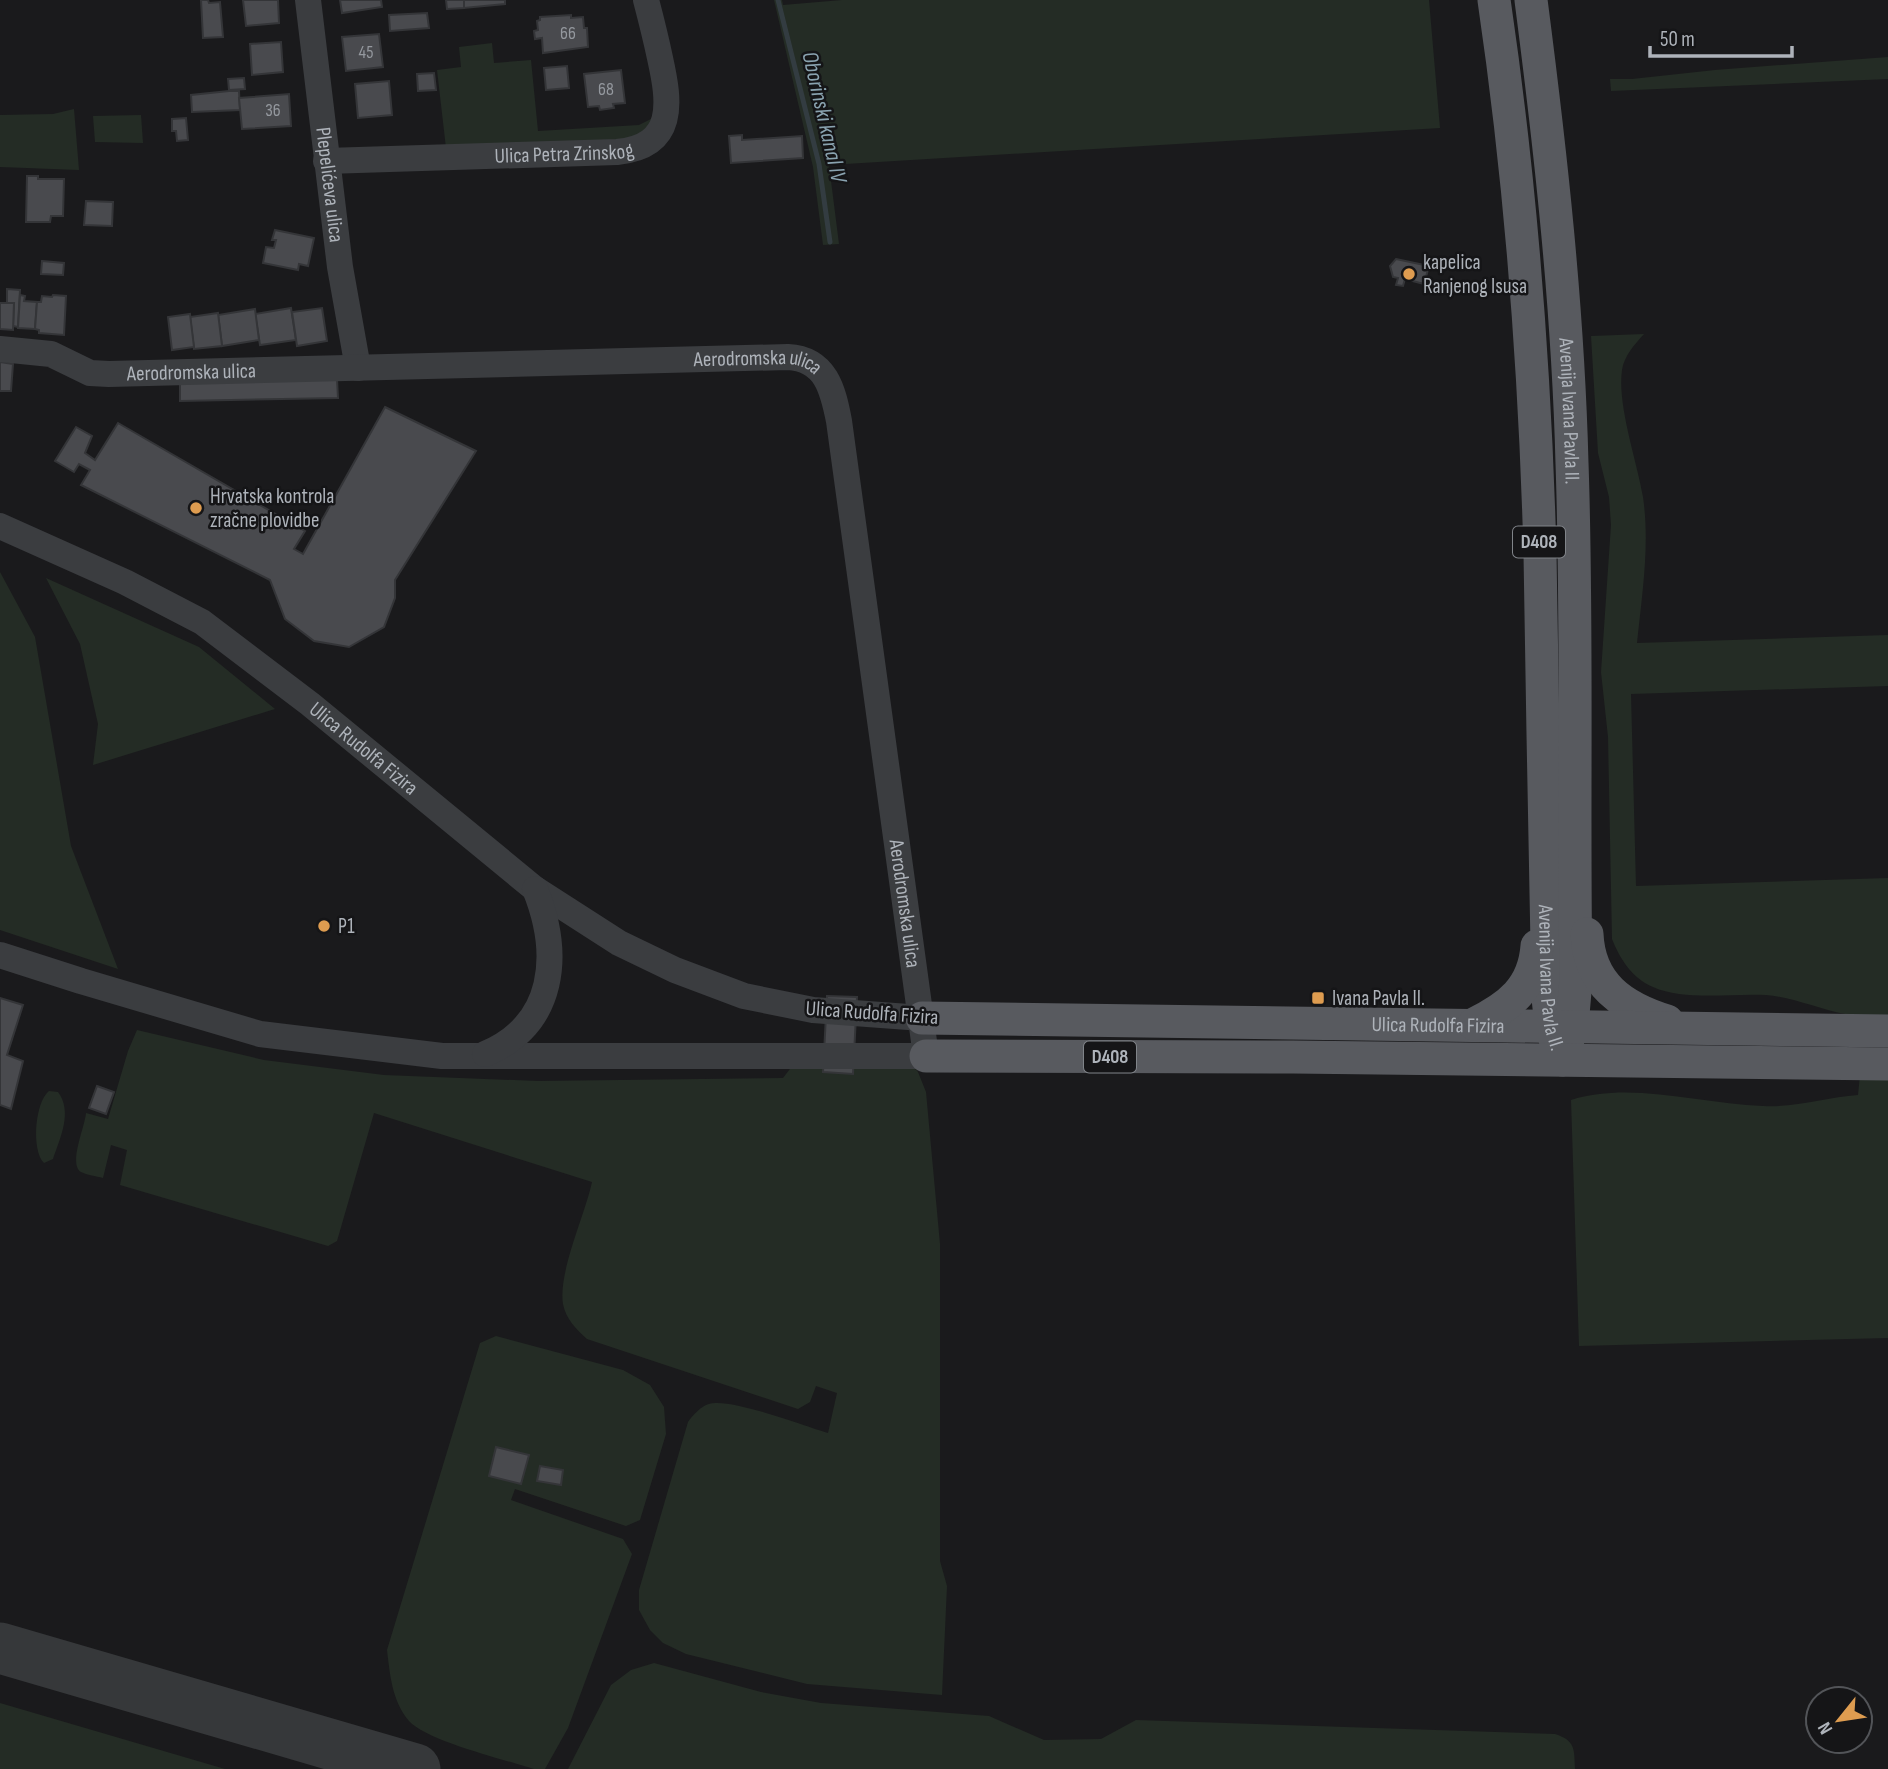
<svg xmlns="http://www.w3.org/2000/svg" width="1888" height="1769" font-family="'Sofia Sans Condensed',sans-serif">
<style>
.green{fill:#242c25}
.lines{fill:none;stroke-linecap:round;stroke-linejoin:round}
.stream{stroke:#333c41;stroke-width:5}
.taxiway{stroke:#36383a;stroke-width:51}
.building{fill:#494a4e;stroke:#343538;stroke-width:2}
.minor{stroke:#3b3d40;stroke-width:26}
.major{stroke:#585a5f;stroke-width:33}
.poi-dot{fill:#de9c50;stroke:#151517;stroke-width:2.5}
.labels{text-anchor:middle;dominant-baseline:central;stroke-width:5;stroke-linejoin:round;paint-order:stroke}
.number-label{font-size:18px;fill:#95999f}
.shield{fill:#151517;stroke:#808489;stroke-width:2}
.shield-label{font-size:19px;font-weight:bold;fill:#aeb3ba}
.street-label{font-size:21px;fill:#aeb3ba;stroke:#151517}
.poi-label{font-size:21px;fill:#aeb3ba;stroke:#151517;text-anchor:start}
.water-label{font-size:23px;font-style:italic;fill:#8aa3b0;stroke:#151517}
</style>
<rect width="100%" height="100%" fill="#1a1a1c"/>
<g class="green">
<polygon points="774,0 782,0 783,5 842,0 1429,0 1440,128 829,165 839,244 823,245 813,167"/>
<polygon points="492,43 494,63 531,60 538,131 639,125 655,117 648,129 632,140 446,148 437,70 461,67 459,47"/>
<polygon points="1888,57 1888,79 1611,91 1610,79 1632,79 1715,70"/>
<polygon points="74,109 79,170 0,167 0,115 53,114"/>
<polygon points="141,115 143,143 95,142 93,116"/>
<path d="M 1644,334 C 1635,344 1624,356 1622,370 C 1617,405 1637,461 1643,497 C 1650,545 1642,595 1637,643 L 1888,635 L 1888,686 L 1631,694 L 1636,886 L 1888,878 L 1888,1016 C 1874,1015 1859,1016 1845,1014 C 1818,1009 1793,997 1766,995 C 1732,993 1684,1001 1653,987 C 1632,978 1620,959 1612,939 L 1608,737 L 1601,672 L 1611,525 L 1609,497 L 1598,453 L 1591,336 Z"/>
<polygon points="0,572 35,637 71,846 118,969 0,930"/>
<polygon points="46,578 199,647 275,709 93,765 98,724 80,644"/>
<path d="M 137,1030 L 264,1060 L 384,1075 L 538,1081 L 783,1078 L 793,1065 L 911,1064 L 918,1072 L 926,1092 L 940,1244 L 940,1561 L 947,1586 L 942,1695 L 807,1684 L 686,1654 L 663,1643 L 650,1630 L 639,1610 L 639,1590 L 688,1422 C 693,1415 701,1406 709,1404 C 729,1397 804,1426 828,1433 L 837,1393 L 816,1386 L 810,1402 L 798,1409 L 587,1339 C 576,1329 566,1319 563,1304 C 558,1272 585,1215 592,1182 L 374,1113 L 337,1241 L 328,1246 L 120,1185 L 127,1150 L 111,1145 L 103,1178 C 96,1176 87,1175 81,1172 C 68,1164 85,1127 86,1113 L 108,1119 L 128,1051 Z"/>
<path d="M 1860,1075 L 1888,1075 L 1888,1338 L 1579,1346 L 1571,1100 C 1631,1081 1701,1104 1763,1106 C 1794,1108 1827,1097 1858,1095 Z"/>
<path d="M 49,1091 L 58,1092 C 73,1112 60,1138 53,1159 L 44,1163 C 31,1150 35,1102 49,1091 Z"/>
<path d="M 496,1336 L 623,1370 L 650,1385 L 664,1407 L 666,1434 L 640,1520 L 626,1526 L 515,1489 L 511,1500 L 623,1539 L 632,1554 L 568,1728 L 545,1769 L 534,1769 C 506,1760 427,1741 409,1721 C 392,1701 390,1675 387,1650 L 480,1343 Z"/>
<path d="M 654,1663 L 761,1692 L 821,1703 L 989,1716 L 1044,1740 L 1101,1739 L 1136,1720 L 1555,1734 C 1576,1741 1574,1749 1575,1769 L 568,1769 L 611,1685 L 631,1670 Z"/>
<polygon points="0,1703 225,1769 0,1769"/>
</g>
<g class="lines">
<polyline class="stream" points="778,0 819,164 830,242"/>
<polyline class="taxiway" points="0,1648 415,1769"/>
</g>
<g class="building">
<polygon points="201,0 208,0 209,3 220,2 223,37 203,38"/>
<polygon points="243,0 278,0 279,23 246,26"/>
<polygon points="340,0 381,0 382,7 342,13"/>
<polygon points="446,0 464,0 464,8 447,9"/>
<polygon points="464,0 505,0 505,4 464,8"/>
<polygon points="427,13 429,28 390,31 389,15"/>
<polygon points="571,15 571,18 583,17 584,28 587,28 588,47 543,53 542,38 535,39 534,31 538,30 537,21 540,20 540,17"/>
<polygon points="379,34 383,67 346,71 342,37"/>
<polygon points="281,42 283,72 252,75 250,44"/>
<polygon points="567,66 569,88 546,90 544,68"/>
<polygon points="621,70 625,103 613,104 614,108 600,110 599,106 588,107 584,74"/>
<polygon points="434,73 436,90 418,91 417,74"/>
<polygon points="244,78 245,89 229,90 228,79"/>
<polygon points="389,81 392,115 358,118 355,84"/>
<polygon points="229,91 239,91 240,110 192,112 191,95"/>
<polygon points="289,94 291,126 242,129 239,98"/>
<polygon points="186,118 188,140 177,141 176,131 172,131 172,119"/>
<polygon points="742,135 742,140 802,136 803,158 731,163 729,136"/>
<polygon points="27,176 38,176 38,179 64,179 63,216 51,216 50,222 26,222"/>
<polygon points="86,201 113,202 112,226 84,225"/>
<polygon points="275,230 314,238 308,266 299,264 298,270 263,263 266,247 274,248 276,240 272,240"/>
<polygon points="1396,259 1429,266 1424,284 1405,279 1403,286 1396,285 1398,278 1393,277 1390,266"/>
<polygon points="42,261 64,263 63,275 41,274"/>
<polygon points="7,289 20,290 18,327 13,326 14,303 7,303"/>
<polygon points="20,295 25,296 24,301 37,302 35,329 18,328"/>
<polygon points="53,295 66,296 64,335 39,333 39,330 35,329 37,302 41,302 42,296 52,297"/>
<polygon points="0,303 14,303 13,330 0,329"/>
<polygon points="291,308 296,340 260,345 255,314"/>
<polygon points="322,308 327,341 297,346 292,312"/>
<polygon points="255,309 259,340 222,346 218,315"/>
<polygon points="218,313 222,346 194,349 190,317"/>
<polygon points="190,314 194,347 172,350 168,317"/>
<polygon points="0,362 13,364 11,391 0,391"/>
<polygon points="337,379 338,398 180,401 180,382"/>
<polygon points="385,407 476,451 395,580 395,598 384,627 349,647 314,641 285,619 270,580 81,485 90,470 79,464 74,472 55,461 76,427 92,436 85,453 95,460 118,423 305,531 294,549 303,554"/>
<polygon points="827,996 857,997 853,1074 823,1072"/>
<polygon points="0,998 23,1005 7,1055 23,1061 11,1109 0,1105"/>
<polygon points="97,1086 114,1092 106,1114 89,1108"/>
<polygon points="496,1447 529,1455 521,1484 489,1476"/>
<polygon points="540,1466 563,1470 561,1485 537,1481"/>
</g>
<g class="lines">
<g class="minor">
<path id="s1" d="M 308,0 L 340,267 L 358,368"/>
<path id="s2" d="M 326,161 L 617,152 C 676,146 670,103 660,58 C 656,39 651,19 646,0"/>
<path id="s3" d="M 0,349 L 51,354 L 90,373 L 109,374 L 788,357 C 826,359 833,390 839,421 L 926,1056 L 442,1056 L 260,1034 L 81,981 L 0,955"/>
<path id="s4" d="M 0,526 L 125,582 L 202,622 L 310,704 L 535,889 L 619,943 L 675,970 L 744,996 L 813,1010 L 922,1018"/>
<path d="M 485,1054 C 556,1024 561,954 535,889"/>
</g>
<g class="major">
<path id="s5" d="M 1494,0 C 1521,183 1535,369 1540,554 C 1543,702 1544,850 1548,998 L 1551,1026 L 1561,1058"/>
<path id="s6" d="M 1531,0 C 1551,154 1568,308 1572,463 C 1578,635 1573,807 1576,980 L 1572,1026 L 1562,1060"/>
<path d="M 1587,934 C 1589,984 1622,1007 1667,1021"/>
<path id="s7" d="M 922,1018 L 1888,1031"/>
<path d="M 1474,1024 C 1509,1007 1534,988 1537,946"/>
<polyline points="926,1056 1293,1057 1888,1064"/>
</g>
</g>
<g class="poi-dot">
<circle cx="1409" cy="274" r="7"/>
<circle cx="196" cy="508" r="7"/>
<circle cx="324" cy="926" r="7"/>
<rect x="1311" y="991" width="14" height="14" rx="3.5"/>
</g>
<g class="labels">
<g class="number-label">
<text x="568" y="33">66</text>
<text x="366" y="52">45</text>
<text x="606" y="89">68</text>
<text x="273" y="110">36</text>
</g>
<g class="shield">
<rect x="1513" y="526.5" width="52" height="31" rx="5"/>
<rect x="1084" y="1041.5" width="52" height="31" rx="5"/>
</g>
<g class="shield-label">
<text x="1539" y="542">D408</text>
<text x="1110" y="1057">D408</text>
</g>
<g class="street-label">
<text stroke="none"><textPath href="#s2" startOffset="238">Ulica Petra Zrinskog</textPath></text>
<text stroke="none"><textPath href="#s1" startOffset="186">Plepelićeva ulica</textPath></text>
<text stroke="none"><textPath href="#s3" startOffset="763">Aerodromska ulica</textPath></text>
<text stroke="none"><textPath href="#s3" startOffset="196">Aerodromska ulica</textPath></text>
<text stroke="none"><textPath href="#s6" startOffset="413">Avenija Ivana Pavla II.</textPath></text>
<text stroke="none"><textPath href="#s4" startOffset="429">Ulica Rudolfa Fizira</textPath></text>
<text stroke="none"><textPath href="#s3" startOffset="1370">Aerodromska ulica</textPath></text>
<text stroke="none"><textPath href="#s5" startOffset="980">Avenija Ivana Pavla II.</textPath></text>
<text transform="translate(872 1013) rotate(4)">Ulica Rudolfa Fizira</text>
<text stroke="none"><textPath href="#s7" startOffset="516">Ulica Rudolfa Fizira</textPath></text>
</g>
<g class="poi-label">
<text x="1423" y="262">kapelica<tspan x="1423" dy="24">Ranjenog Isusa</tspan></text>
<text x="210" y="496">Hrvatska kontrola<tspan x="210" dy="24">zračne plovidbe</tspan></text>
<text x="338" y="926">P1</text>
<text x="1332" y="998">Ivana Pavla II.</text>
</g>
<g class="water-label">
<text transform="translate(824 117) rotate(77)">Oborinski kanal IV</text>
</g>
</g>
<g transform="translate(1839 1720) rotate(240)"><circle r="33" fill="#151517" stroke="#525458" stroke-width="2"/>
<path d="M0-5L12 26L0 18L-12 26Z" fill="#de9c50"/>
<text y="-10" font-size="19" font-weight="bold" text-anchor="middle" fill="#aeb3ba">N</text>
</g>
<path d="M1650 46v10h142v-10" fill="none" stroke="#aeb3ba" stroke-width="3.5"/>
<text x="1660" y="46" font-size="21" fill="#aeb3ba" stroke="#151517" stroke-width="5" paint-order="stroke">50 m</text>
</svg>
